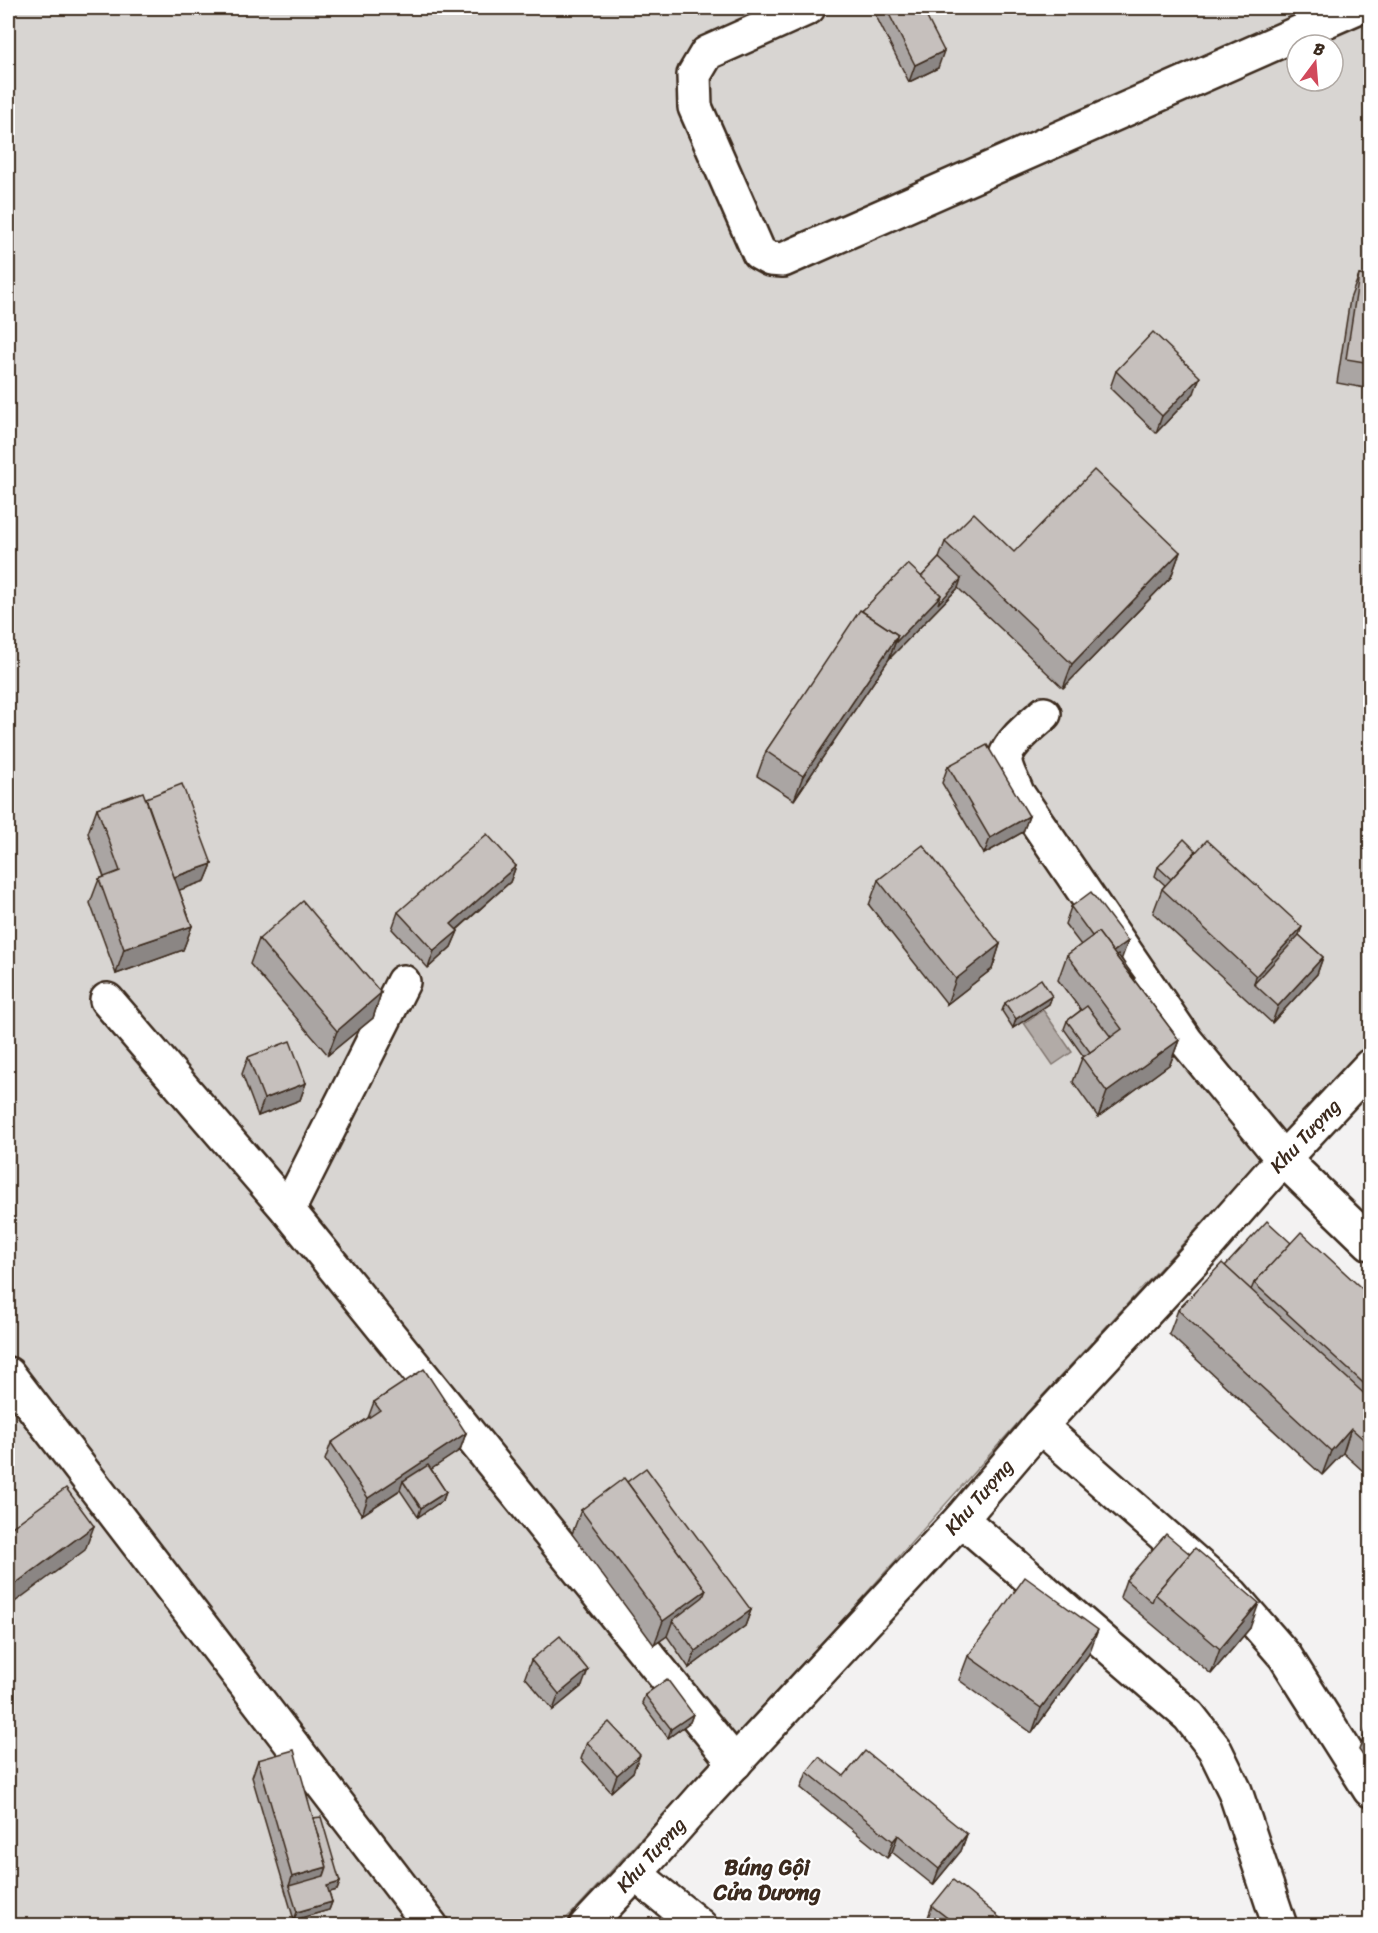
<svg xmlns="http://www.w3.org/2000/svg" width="1378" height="1933" font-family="Sriracha,sans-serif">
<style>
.green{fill:#d8d5d2;stroke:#8a8078;stroke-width:1.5;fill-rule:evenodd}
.water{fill:#b2aba7;stroke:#827770;stroke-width:1.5}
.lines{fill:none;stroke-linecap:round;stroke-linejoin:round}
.minor-casing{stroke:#3b2a1e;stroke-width:38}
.minor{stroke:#fff;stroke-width:33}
.wall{fill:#aaa5a3;stroke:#3b2a1e;stroke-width:1.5}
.shaded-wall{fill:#8b8684;stroke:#3b2a1e;stroke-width:1.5}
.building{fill:#c6c0bd;stroke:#3b2a1e;stroke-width:1.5}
.labels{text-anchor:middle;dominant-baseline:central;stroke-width:4.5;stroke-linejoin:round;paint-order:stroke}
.street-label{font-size:20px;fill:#3b2a1e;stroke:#fff}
.quarter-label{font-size:22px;font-weight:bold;fill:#3b2a1e;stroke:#fff}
</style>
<rect width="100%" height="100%" fill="#f3f2f2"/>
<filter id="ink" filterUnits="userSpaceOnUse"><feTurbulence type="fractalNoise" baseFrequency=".0167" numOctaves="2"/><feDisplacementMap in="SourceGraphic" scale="12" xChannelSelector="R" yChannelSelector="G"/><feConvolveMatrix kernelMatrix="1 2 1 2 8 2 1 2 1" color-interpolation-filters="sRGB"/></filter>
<g filter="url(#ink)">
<path class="green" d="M 8,8 L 1370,8 L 1370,1041 L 1032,1407 L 847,1615 L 576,1909 L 559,1925 L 8,1926 ZM 1297,45 L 1333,45 L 1333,81 L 1297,81 Z"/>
<polygon class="water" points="1043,1010 1072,1052 1053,1065 1024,1023"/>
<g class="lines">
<defs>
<g id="minor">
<polyline points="808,8 707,53 694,75 695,107 759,253 770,259 783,260 1355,8"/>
<path d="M 1044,714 C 1033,724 1004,746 1005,762 C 1006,772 1014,784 1017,793 L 1186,1041 L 1283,1159 L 1370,1243"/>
<polyline points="107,1000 288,1210 735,1763"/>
<polyline points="288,1210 403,982"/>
<polyline points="8,1374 431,1926"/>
<polyline points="1040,1426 1232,1595 1285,1656 1370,1790"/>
<polyline points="961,1519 1189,1716 1214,1748 1235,1791 1280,1926"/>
<polyline points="635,1874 700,1926"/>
<polyline points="586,1926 635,1874 702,1798 961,1519 1040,1426 1203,1250 1283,1159 1370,1066"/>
</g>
</defs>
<use href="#minor" class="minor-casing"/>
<use href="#minor" class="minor"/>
</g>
<g class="wall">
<polygon points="872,8 922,8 938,68 909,82"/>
<polygon points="1359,275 1371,277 1371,389 1337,383 1350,299"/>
<polygon points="1116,371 1194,393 1156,433 1110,388"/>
<polygon points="945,542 1014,552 1180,552 1171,577 1063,688 958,588 889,659 794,800 757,776 766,751 861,611 921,577 939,558"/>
<polygon points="948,766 1029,816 1023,832 984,854 942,783"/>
<polygon points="146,798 212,864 205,881 179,890 192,926 183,950 116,974 90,903 99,879 104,877 88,833 97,808"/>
<polygon points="1196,851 1299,935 1323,957 1317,974 1272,1023 1153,913 1162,889 1165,885 1155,876 1158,867"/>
<polygon points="516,866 510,882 457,930 458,931 451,947 428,968 392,929 398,912"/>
<polygon points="878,880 1000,944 992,969 947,1004 869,905"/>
<polygon points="1071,907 1128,941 1121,958 1135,981 1179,1040 1170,1064 1098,1117 1073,1082 1082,1058 1084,1057 1064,1029 1067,1021 1081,1010 1058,980 1067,955 1081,945 1065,924"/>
<polygon points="259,939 381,993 373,1018 328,1055 250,964"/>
<polygon points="1052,996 1049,1004 1013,1028 1002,1011 1005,1003"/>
<polygon points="248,1057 306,1083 300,1100 258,1116 242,1074"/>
<polygon points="1291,1243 1371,1297 1371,1478 1343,1453 1322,1475 1169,1334 1178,1310 1225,1266"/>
<polygon points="374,1402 466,1433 460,1450 431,1469 446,1492 443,1500 418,1517 400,1490 362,1515 325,1460 331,1443 368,1418"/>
<polygon points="627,1482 751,1610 745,1626 689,1668 667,1636 654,1645 572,1534 581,1510"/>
<polygon points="1126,1580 1250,1628 1211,1674 1120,1597"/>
<polygon points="1089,1654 1032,1733 959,1680 968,1656"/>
<polygon points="531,1660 582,1686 553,1710 525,1677"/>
<polygon points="645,1695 693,1714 690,1722 668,1738 642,1703"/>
<polygon points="1371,1724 1371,1767 1359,1750 1368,1725"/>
<polygon points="587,1742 633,1772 611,1792 581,1759"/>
<polygon points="258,1760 313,1818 340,1882 337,1890 329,1892 332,1902 329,1910 294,1920 252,1777"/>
<polygon points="807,1772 844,1776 967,1834 961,1851 933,1885 892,1852 887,1858 801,1788"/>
<polygon points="932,1906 1010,1926 925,1926"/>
</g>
<g class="shaded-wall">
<polygon points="944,51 938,68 909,82 915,65"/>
<polygon points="1200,377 1194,393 1156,433 1162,416"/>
<polygon points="1180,552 1171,577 1063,688 1072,664"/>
<polygon points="961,579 958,588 889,659 895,643 941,595"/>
<polygon points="898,635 889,659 794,800 803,776"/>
<polygon points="1029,816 1023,832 984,854 990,838"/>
<polygon points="212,864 205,881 163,896 169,879"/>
<polygon points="516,866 510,882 445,940 451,924"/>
<polygon points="192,926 183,950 116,974 124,949"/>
<polygon points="1302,927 1293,951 1254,984 1256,976"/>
<polygon points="458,931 451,947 428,968 434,951"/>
<polygon points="1128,941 1122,958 1107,968 1108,956"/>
<polygon points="1000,944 992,969 947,1004 956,979"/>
<polygon points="1323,957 1317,974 1272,1023 1278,1006"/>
<polygon points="381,993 373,1018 328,1055 337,1031"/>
<polygon points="1052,996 1049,1004 1013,1028 1016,1019"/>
<polygon points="1179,1040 1170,1064 1098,1117 1107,1092"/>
<polygon points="306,1083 300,1100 258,1116 264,1099"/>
<polygon points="1351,1428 1343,1453 1322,1475 1331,1451"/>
<polygon points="466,1433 460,1450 406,1486 403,1481 400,1490 362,1515 368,1498"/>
<polygon points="446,1492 443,1500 418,1517 421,1508"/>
<polygon points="94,1526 85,1550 8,1607 8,1589"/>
<polygon points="706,1590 697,1614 673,1620 667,1636 654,1645 663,1621"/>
<polygon points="1259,1603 1250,1628 1211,1674 1220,1649"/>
<polygon points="751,1610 745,1626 689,1668 695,1651"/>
<polygon points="1098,1630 1089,1654 1032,1733 1041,1708"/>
<polygon points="588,1670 582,1686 553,1710 559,1694"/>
<polygon points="693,1714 690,1722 668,1738 671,1729"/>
<polygon points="640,1755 633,1772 611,1792 617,1775"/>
<polygon points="967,1834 961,1851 933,1885 939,1869"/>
<polygon points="898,1835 892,1852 887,1858 893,1841"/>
<polygon points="327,1867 321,1884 289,1886 292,1877"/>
<polygon points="340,1882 337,1890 324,1894 327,1886"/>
<polygon points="332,1902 329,1910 294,1920 297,1912"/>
</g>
<g class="building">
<polygon points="886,8 922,8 944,51 915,65"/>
<polygon points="1359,275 1371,277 1371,363 1346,359"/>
<polygon points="1153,332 1200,377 1162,416 1116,371"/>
<polygon points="1094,470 1180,552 1072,664 945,542 974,513 1014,552"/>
<polygon points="939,558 961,579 938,604 941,595 921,577"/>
<polygon points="908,564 941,595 895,643 898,635 862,611"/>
<polygon points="860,610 898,635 803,776 766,751"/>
<polygon points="987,745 1029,816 990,838 948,766"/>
<polygon points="182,784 212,864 174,877 146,798"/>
<polygon points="143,792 192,926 124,949 99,879 120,871 97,808"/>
<polygon points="487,834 516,866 451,924 458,931 434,951 398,912"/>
<polygon points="1184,839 1196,851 1171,879 1158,867"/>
<polygon points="1207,840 1302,927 1256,976 1162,889"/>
<polygon points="923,845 1000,944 956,979 878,880"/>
<polygon points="1091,892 1128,941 1113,952 1098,932 1092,936 1071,907"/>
<polygon points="303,901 381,993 337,1031 259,939"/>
<polygon points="1098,932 1179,1040 1107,1092 1082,1058 1122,1029 1067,955"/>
<polygon points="1299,935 1323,957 1278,1006 1254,984"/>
<polygon points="1118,955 1135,978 1134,979 1116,956"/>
<polygon points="1041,979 1052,996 1016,1019 1005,1003"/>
<polygon points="1087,1006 1111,1037 1090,1052 1067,1021"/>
<polygon points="290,1041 306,1083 264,1099 248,1057"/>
<polygon points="1267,1221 1291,1243 1254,1283 1251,1290 1225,1266"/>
<polygon points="1301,1232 1371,1297 1371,1390 1254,1283"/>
<polygon points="1222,1263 1371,1400 1371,1446 1351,1428 1331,1451 1178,1310"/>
<polygon points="424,1369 466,1433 368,1498 331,1443 380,1410 374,1402"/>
<polygon points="428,1465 446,1492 421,1508 403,1481"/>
<polygon points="646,1468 751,1610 695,1651 673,1620 703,1597 706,1590 627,1482"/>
<polygon points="624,1478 706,1590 663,1621 581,1510"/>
<polygon points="66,1488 94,1526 8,1589 8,1530"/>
<polygon points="1166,1534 1190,1554 1155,1594 1152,1602 1126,1580"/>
<polygon points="1195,1548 1259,1603 1220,1649 1155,1594"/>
<polygon points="1025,1577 1098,1630 1041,1708 968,1656"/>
<polygon points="560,1636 588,1670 559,1694 531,1660"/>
<polygon points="667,1679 693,1714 671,1729 645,1695"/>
<polygon points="609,1722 640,1755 617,1775 587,1742"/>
<polygon points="294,1750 327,1867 292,1877 258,1760"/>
<polygon points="865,1751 967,1834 939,1869 898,1835 893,1841 807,1772 819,1757 844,1776"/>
<polygon points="321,1817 340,1882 327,1886 332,1902 297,1912 289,1886 324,1876 327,1867 313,1818"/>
<polygon points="953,1880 1010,1926 958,1926 932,1906"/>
</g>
</g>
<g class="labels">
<g class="street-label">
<text transform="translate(1305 1136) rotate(-47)">Khu Tượng</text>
<text transform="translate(979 1497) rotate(-49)">Khu Tượng</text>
<text transform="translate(651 1855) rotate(-48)">Khu Tượng</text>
</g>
<g class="quarter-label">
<text x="767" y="1867">Búng Gội<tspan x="767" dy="25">Cửa Dương</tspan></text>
</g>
</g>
<rect width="1378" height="1933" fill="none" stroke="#fff" stroke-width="30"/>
<rect x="15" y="15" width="1348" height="1903" fill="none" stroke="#3b2a1e" stroke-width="2" filter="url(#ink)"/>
<g transform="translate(1315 63) rotate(16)"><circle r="28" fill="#ffffff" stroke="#b1aaa5" stroke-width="1.5"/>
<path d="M0-4.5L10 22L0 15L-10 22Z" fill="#d1495b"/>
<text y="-9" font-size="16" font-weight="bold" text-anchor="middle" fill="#3b2a1e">B</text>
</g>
</svg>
